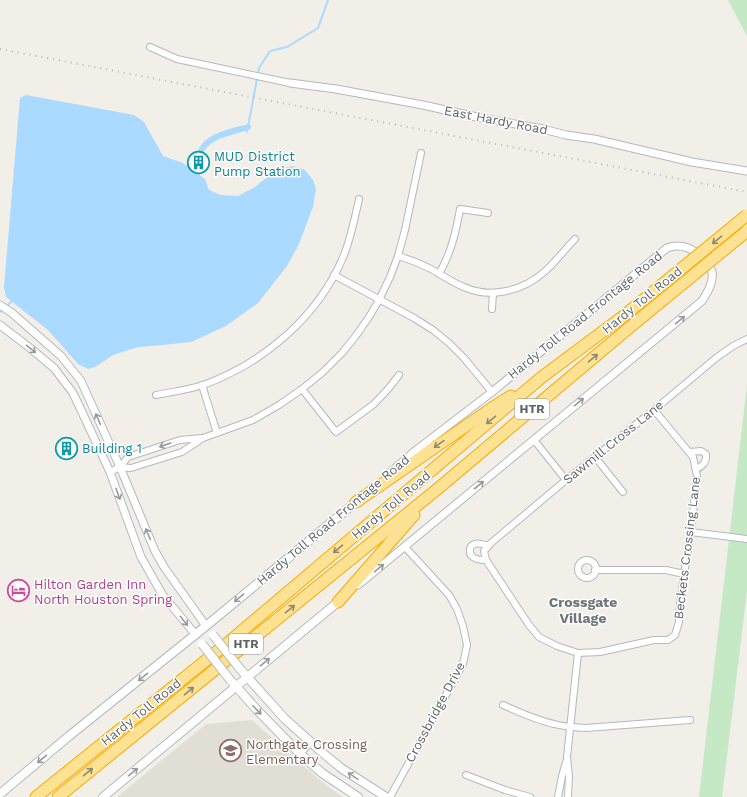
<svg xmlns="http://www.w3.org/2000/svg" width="747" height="797" font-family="'Work Sans',sans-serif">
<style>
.education{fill:#e1ded6}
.green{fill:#c5e8c5}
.water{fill:#aadaff}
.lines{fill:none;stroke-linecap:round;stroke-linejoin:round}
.stream{stroke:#aadaff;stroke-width:2}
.canal{stroke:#aadaff;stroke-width:6}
.minor-casing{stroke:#b5b8bc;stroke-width:8}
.tertiary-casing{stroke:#b5b8bc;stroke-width:9}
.secondary-casing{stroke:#b6babf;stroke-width:10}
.motorway-casing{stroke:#f9ab00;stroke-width:13}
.minor{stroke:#fff;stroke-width:6}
.tertiary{stroke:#fff;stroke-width:7}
.secondary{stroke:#fff;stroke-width:8}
.motorway{stroke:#fde293;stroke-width:11}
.rail{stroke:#b6b7b8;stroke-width:2;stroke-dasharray:1 5;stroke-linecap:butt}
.secondary-bridge-casing{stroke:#b6babf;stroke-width:10;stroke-linecap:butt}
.motorway-bridge-casing{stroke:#f9ab00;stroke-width:13;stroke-linecap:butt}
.secondary-bridge{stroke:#fff;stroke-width:8}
.motorway-bridge{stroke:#fde293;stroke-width:11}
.oneway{stroke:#8e8975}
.oneway2{stroke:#979a9d}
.labels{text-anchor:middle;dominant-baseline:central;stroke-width:3;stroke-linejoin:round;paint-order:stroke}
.shield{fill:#fff;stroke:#8f9295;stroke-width:1}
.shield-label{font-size:12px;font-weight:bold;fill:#5f6368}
.street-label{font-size:13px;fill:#5f6368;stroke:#fff}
.culture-label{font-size:13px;fill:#0d838f;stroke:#fff;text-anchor:start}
.hotel-label{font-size:13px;fill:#b23c85;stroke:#fff;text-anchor:start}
.education-label{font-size:13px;fill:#785e54;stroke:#fff;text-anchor:start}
.neighbourhood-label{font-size:14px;font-weight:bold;fill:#70757a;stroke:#fff}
</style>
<rect width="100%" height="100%" fill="#f1efe8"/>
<polygon class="education" points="252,720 300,763 330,788 343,797 117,797 206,724"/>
<g class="green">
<polygon points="728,0 747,0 747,36"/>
<polygon points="747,385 747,591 722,797 699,797"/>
</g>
<polygon class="water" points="26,95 134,115 144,122 163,156 183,163 205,179 209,190 221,195 238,196 255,187 277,169 293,166 305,170 313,180 316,189 313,207 299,244 287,266 258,303 226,326 191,342 163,345 138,347 113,355 95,367 88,369 78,364 48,330 6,297 4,287 20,98"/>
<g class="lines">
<g class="stream">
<polyline points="247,132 259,68 270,51 287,47 318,28 328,0"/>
<polyline points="0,312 12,301"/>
</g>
<path class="canal" d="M 196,180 C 198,171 198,159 201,151 C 208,135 232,132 248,127"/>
<defs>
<g id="minor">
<polyline points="150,47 177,59 290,83"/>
<path d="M 398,256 C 409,259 419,263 429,268 C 441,274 451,282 464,287 C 490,299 522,291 543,273 C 555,263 564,250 575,239"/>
<path d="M 439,274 C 451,253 456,232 460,209 L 488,213"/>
<polyline points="334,275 414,318 433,330 449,343 464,358 492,392"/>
<polyline points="492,309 493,293"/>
<polyline points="202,385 217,433"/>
<polyline points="302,389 336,432 374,404 389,388 399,375"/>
<path d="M 156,395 C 171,392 188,390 203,385 C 264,363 319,316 344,255 C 351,237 355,218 359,199"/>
<polyline points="654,410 693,457 697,476 691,532 684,574 679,614 679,622 675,635 668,640 654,640 600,652 578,653 557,646 539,637 529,625 486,560 484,551 491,543 566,480 654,410 716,358 733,346 747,339"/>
<polyline points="534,440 566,480"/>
<path d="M 689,452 L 701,451 L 706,454 C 707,462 702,467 696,469"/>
<polyline points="595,457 623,492"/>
<polyline points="120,467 128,457 180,440 202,438"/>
<polyline points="110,472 120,467 131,468 182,452 203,438 253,420 279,405 302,389 323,372 342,353 355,337 369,317 379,300 390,277 398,256 405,230 421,153"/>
<polyline points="691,532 747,539"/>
<path d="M 486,560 C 482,560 476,560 473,557 C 468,554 469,545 475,544 C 479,542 484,545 488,546"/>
<circle cx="587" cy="569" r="9"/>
<polyline points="595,570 666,570 684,574"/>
<path d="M 503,705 C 519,712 536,720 554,724 C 564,727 575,727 586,728 L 690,720"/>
<polyline points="466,775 505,790 530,797"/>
<polyline points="390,797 463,664 467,645 463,626 457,609 449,595 405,547"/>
<polyline points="558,797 562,776 566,762"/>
<polyline points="568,797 569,776 567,757 578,653"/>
</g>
<g id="tertiary">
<polyline points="290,83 336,89 423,105 481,118 543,129 566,135 594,139 692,162 747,171"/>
<polyline points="0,305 12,313 61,356 81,381 120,467 155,551 164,567 206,626"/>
<polyline points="0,325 30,348 54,368 73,393 110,472 141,557 162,594 195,634"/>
<path d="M 358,585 L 702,301 C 707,293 714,282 712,272 C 708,258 690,245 676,246 C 673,246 670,247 667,248 L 492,392 L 415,451 L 391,472"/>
</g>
<g id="secondary">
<polyline points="241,670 285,719 324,754 341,768 386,797"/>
<polyline points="233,683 257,710 299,753 322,773 358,797"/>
<polyline points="299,753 310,742"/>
<polyline points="0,794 69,736 206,626 356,502"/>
<polyline points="103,797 338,602"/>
</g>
<g id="motorway">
<polyline points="356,502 492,408 511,396"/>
<polyline points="338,602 414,515"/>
<polyline points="36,797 230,641 542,377 621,318"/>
<polyline points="58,797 435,491 630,327"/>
</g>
</defs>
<use href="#minor" class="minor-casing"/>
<use href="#tertiary" class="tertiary-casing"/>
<use href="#secondary" class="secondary-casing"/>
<use href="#motorway" class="motorway-casing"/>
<use href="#minor" class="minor"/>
<use href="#tertiary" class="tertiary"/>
<use href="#secondary" class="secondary"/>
<use href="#motorway" class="motorway"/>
<polyline class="rail" points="0,49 747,192"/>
<defs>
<g id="secondary-bridge">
<polyline points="213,635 241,670"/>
<polyline points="202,644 231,681"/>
</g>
<g id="motorway-bridge">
<polyline points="621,318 747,215"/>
<polyline points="630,327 747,231"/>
</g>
</defs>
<use href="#secondary-bridge" class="secondary-bridge-casing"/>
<use href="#motorway-bridge" class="motorway-bridge-casing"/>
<use href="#secondary-bridge" class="secondary-bridge"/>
<use href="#motorway-bridge" class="motorway-bridge"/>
</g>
<defs><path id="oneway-shaft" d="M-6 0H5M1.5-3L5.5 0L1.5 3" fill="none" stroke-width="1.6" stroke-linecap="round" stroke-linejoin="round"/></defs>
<g class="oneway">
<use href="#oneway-shaft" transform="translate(717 240) rotate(141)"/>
<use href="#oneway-shaft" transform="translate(593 358) rotate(-40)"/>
<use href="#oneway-shaft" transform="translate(491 420) rotate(140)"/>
<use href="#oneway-shaft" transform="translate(439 444) rotate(145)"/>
<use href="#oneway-shaft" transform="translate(338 549) rotate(140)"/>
<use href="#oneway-shaft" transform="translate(290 609) rotate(-39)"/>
<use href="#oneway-shaft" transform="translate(189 691) rotate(-39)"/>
<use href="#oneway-shaft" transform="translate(88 772) rotate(-39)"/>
</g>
<g class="oneway2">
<use href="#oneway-shaft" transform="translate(680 320) rotate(-39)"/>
<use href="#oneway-shaft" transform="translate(31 349) rotate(39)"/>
<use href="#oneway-shaft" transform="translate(579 402) rotate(-39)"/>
<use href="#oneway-shaft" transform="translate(98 419) rotate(-114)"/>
<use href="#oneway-shaft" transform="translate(165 445) rotate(161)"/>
<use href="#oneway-shaft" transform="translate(479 485) rotate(-40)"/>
<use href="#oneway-shaft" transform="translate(118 494) rotate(70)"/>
<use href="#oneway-shaft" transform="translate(148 534) rotate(-113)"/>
<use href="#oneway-shaft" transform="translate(379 568) rotate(-39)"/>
<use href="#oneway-shaft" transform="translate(239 598) rotate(140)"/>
<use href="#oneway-shaft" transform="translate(184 621) rotate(51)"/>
<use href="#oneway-shaft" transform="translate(265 662) rotate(-40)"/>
<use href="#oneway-shaft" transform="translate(143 677) rotate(141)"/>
<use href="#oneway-shaft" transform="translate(257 710) rotate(46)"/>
<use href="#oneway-shaft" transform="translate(42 759) rotate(140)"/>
<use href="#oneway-shaft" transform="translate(133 772) rotate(-40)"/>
<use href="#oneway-shaft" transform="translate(353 776) rotate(-146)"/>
</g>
<defs>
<symbol id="building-ring" viewBox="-11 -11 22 22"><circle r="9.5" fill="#fff" stroke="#0f9aa8" stroke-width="1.5"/><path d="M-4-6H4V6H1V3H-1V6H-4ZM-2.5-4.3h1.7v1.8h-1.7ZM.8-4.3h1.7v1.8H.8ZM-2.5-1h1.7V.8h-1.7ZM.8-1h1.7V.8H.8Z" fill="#0f9aa8"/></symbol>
<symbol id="hotel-ring" viewBox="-11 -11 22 22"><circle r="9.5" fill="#fff" stroke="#d1479c" stroke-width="1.5"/><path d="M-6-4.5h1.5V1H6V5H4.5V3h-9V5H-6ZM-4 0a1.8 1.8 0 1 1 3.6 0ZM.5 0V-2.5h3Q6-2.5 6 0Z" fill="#d1479c"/></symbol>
<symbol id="school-ring" viewBox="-11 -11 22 22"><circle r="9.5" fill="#fff" stroke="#8d6e63" stroke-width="1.5"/><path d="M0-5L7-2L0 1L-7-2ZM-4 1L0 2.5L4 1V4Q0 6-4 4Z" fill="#8d6e63"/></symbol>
</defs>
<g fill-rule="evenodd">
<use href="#building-ring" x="186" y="150" width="25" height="25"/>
<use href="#building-ring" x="54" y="436" width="25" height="25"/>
<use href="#hotel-ring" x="6" y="578" width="25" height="25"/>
<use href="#school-ring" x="218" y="738" width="25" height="25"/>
</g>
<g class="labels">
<g class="shield">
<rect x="515" y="399" width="34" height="20" rx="3"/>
<rect x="229" y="634" width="34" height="20" rx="3"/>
</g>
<g class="shield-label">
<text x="532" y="409">HTR</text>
<text x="246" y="644">HTR</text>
</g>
<g class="street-label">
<text transform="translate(496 120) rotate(11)">East Hardy Road</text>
<text transform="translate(642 300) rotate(-39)">Hardy Toll Road</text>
<text transform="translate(585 315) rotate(-39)">Hardy Toll Road Frontage Road</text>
<text transform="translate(613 442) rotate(-39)">Sawmill Cross Lane</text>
<text transform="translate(391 505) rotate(-40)">Hardy Toll Road</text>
<text transform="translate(333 520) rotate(-40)">Hardy Toll Road Frontage Road</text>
<text transform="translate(687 548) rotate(-83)">Beckets Crossing Lane</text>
<text transform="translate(141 712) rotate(-39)">Hardy Toll Road</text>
<text transform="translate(435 712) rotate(-62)">Crossbridge Drive</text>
</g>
<g class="culture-label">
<text x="214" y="156">MUD District<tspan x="214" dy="15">Pump Station</tspan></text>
<text x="82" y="448">Building 1</text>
</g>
<g class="hotel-label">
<text x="34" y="584">Hilton Garden Inn<tspan x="34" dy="15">North Houston Spring</tspan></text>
</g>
<g class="education-label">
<text x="246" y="744">Northgate Crossing<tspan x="246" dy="15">Elementary</tspan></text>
</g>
<g class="neighbourhood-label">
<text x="583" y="602">Crossgate<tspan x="583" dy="16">Village</tspan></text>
</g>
</g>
</svg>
